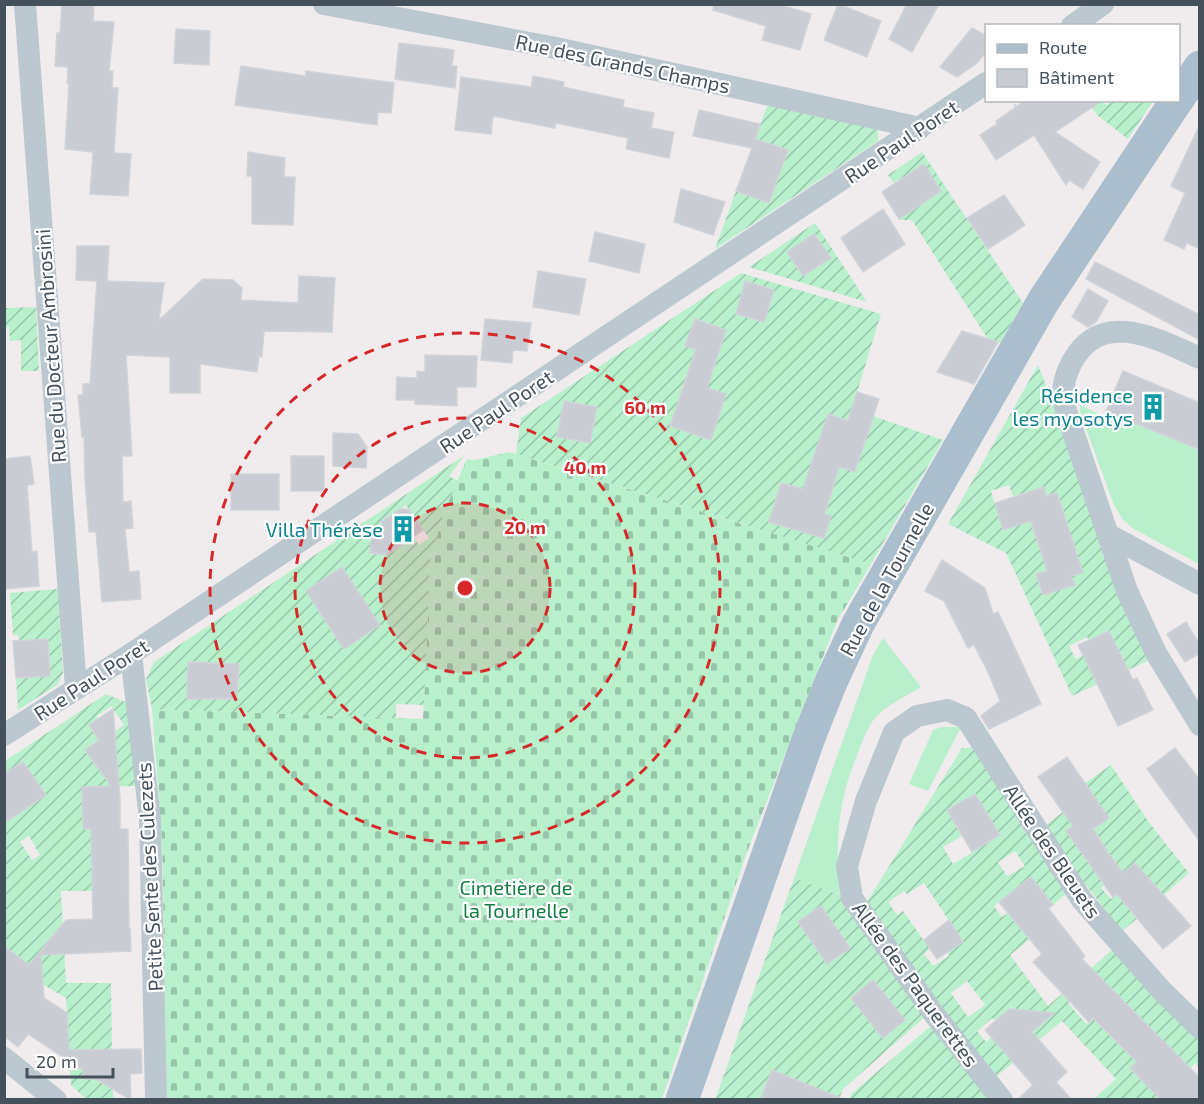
<svg xmlns="http://www.w3.org/2000/svg" width="1204" height="1104" font-family="'Exo 2',sans-serif">
<style>
.grass{fill:#b8f0cc}
.cemetery{fill:url(#cemetery-stones)}
.garden{fill:url(#garden-furrows);fill-rule:evenodd}
.building{fill:#c9ccd2;stroke:#d0d3d9;stroke-width:1.5}
.lines{fill:none;stroke-linecap:round;stroke-linejoin:round}
.street{stroke:#bcc8d0;stroke-width:22}
.primary{stroke:#abbecd;stroke-width:33}
.ring{fill:none;stroke:#d62828;stroke-width:3;stroke-dasharray:10 8}
.labels{text-anchor:middle;dominant-baseline:central;stroke-width:4.5;stroke-linejoin:round;paint-order:stroke}
.street-label{font-size:20px;fill:#44515b;stroke:#fff}
.culture-label{font-size:20px;fill:#0d838f;stroke:#fff;text-anchor:end}
.park-label{font-size:20px;fill:#137e44;stroke:#fff}
.centre{fill:#d62828;stroke:#fff;stroke-width:3}
.ring-label{font-size:18px;text-anchor:middle;font-weight:bold;fill:#d62828;stroke:#fff;stroke-width:4.5;stroke-linejoin:round;paint-order:stroke}
</style>
<defs>
<pattern id="cemetery-stones" width="16" height="16" patternUnits="userSpaceOnUse" patternTransform="scale(1.5)"><rect width="16" height="16" fill="#b8f0cc"/><path d="M2 7V4a2 2 0 0 1 4 0v3zM10 15v-3a2 2 0 0 1 4 0v3z" fill="#97c5a9"/></pattern>
<pattern id="garden-furrows" width="10" height="10" patternUnits="userSpaceOnUse" patternTransform="scale(1.5)"><rect width="10" height="10" fill="#b8f0cc"/><path d="M-1 1l2-2M0 10L10 0M9 11l2-2" fill="none" stroke="#97c5a9"/></pattern>
</defs>
<rect width="100%" height="100%" fill="#f0eced"/>
<g class="grass">
<polygon points="1080,405 1103,416 1106,411 1199,450 1199,564 1134,529 1123,520 1114,505 1080,412"/>
<path d="M 883,638 L 921,687 C 906,696 887,705 875,718 C 868,726 863,740 859,750 C 837,803 835,839 840,895 L 794,878 L 873,655 Z"/>
<polygon points="942,727 961,727 928,791 909,784 933,730"/>
</g>
<polygon class="cemetery" points="509,452 871,564 837,621 747,852 662,1099 167,1099 162,841 152,709 423,719 430,561 444,511 467,459 475,460"/>
<g class="garden">
<polygon points="1087,101 1102,101 1106,105 1113,101 1153,101 1128,139 1097,115"/>
<polygon points="768,104 878,128 878,141 715,249 736,191 769,203 788,150 755,139"/>
<polygon points="922,152 1023,303 1000,343 987,338 912,220 900,220 895,213 908,205 912,210 941,191 924,164 894,183 888,175"/>
<path d="M 815,223 L 867,302 L 749,267 ZM 814,234 L 831,258 L 803,276 L 787,252 Z"/>
<path d="M 741,273 L 881,314 L 852,409 L 943,440 L 871,564 L 516,454 L 521,418 ZM 745,282 L 773,290 L 764,322 L 736,313 ZM 695,319 L 726,330 L 717,357 L 686,346 ZM 564,401 L 597,408 L 590,443 L 557,437 ZM 828,414 L 869,428 L 855,472 L 813,460 ZM 782,483 L 830,498 L 825,514 L 831,516 L 824,538 L 769,521 Z"/>
<polygon points="36,307 39,371 21,371 21,340 10,341 9,327 5,327 5,308"/>
<path d="M 1038,365 L 1152,659 L 1128,670 L 1109,631 L 1089,640 L 1087,637 L 1069,646 L 1076,659 L 1083,655 L 1098,684 L 1072,696 L 1006,553 L 948,524 ZM 1009,485 L 1013,497 L 1044,488 L 1046,496 L 1057,493 L 1083,572 L 1071,576 L 1074,584 L 1047,571 L 1031,521 L 1003,530 L 991,491 Z"/>
<path d="M 465,455 L 449,476 L 458,481 L 444,511 L 430,561 L 424,705 L 396,704 L 396,718 L 152,709 L 146,679 L 154,662 ZM 406,505 L 429,538 L 419,545 L 413,537 L 370,553 L 372,537 L 385,528 L 382,522 ZM 189,663 L 239,664 L 237,699 L 187,699 Z"/>
<polygon points="58,589 63,673 57,685 18,710 16,678 50,675 48,639 19,641 18,635 13,635 10,593"/>
<path d="M 106,694 L 130,704 L 141,786 L 82,787 L 83,829 L 91,829 L 92,891 L 61,891 L 66,983 L 111,983 L 112,1050 L 82,1050 L 84,1079 L 113,1078 L 113,1099 L 86,1099 L 71,1085 L 66,998 L 42,984 L 29,965 L 5,946 L 4,818 L 7,821 L 46,795 L 23,762 L 5,774 L 5,761 ZM 111,706 L 124,725 L 115,731 L 117,754 L 98,767 L 99,740 L 90,726 L 98,719 L 97,716 ZM 29,836 L 40,855 L 32,860 L 20,842 Z"/>
<path d="M 979,747 L 1068,892 L 1053,905 L 1009,894 L 994,906 L 1002,917 L 1008,913 L 1030,939 L 1010,955 L 1048,1006 L 1113,949 L 1199,1037 L 1199,1068 L 1195,1063 L 1170,1089 L 1181,1099 L 1094,1099 L 1116,1079 L 1062,1021 L 1039,1040 L 1032,1032 L 1042,1023 L 1020,1017 L 1011,1007 L 995,1021 L 992,1018 L 977,1031 L 986,1042 L 992,1037 L 1014,1062 L 997,1076 L 947,1014 L 867,902 L 962,748 ZM 975,794 L 1000,835 L 953,864 L 943,847 L 962,836 L 947,810 ZM 1015,851 L 1025,866 L 1007,876 L 998,862 ZM 924,883 L 963,942 L 947,952 L 949,956 L 933,966 L 924,954 L 930,949 L 903,911 L 897,915 L 888,902 L 904,891 L 907,894 ZM 967,981 L 985,1005 L 968,1017 L 951,993 ZM 1110,986 L 1169,1047 L 1150,1089 L 1130,1069 L 1137,1062 L 1094,1017 L 1086,1024 L 1068,1003 L 1084,989 Z"/>
<path d="M 1111,765 L 1148,821 L 1189,873 L 1164,895 L 1135,863 L 1118,876 L 1116,874 L 1101,888 L 1111,899 L 1117,894 L 1138,918 L 1122,931 L 1078,875 L 1046,825 L 1063,812 L 1073,826 L 1093,830 L 1109,818 L 1085,783 ZM 1100,842 L 1114,861 L 1097,874 L 1082,855 Z"/>
<path d="M 794,878 L 840,895 L 925,1017 L 843,1089 L 839,1099 L 772,1070 L 761,1096 L 769,1099 L 715,1100 ZM 821,906 L 827,964 L 798,922 ZM 873,980 L 905,1020 L 883,1038 L 851,998 Z"/>
<polygon points="932,1025 995,1100 849,1100 851,1094"/>
</g>
<g class="building">
<polygon points="62,4 94,4 93,21 114,22 109,71 113,71 112,88 118,88 114,153 131,154 128,196 90,194 93,152 65,149 69,84 67,84 68,67 55,66 57,33 60,33"/>
<polygon points="714,4 778,4 811,14 800,50 762,40 766,26 713,10"/>
<polygon points="838,4 881,21 867,57 824,40"/>
<polygon points="907,4 939,4 912,52 889,39"/>
<polygon points="972,28 987,36 987,51 977,63 957,77 940,67"/>
<polygon points="176,29 210,31 209,65 174,63"/>
<polygon points="399,43 454,50 452,66 457,66 455,88 395,79"/>
<polygon points="241,66 306,76 306,71 394,83 391,113 378,112 377,125 235,105"/>
<polygon points="533,76 564,82 563,87 624,100 623,107 654,113 651,128 674,132 669,158 626,149 628,138 556,123 555,128 493,116 491,134 455,130 461,77 531,87"/>
<polygon points="1026,100 1103,100 1055,132 1100,162 1083,189 1069,180 1066,185 1034,135 996,160 980,135 997,124 996,121 1016,107 1014,104 1017,106"/>
<polygon points="699,110 760,124 755,139 788,150 769,203 736,191 752,148 693,136"/>
<polygon points="1200,124 1200,249 1187,243 1184,249 1164,240 1185,193 1171,186"/>
<polygon points="248,152 285,158 284,177 295,177 293,225 252,224 252,176 247,176"/>
<polygon points="924,164 941,191 899,219 882,192"/>
<polygon points="681,189 725,202 713,235 674,222"/>
<polygon points="1004,195 1025,225 988,249 967,218"/>
<polygon points="883,209 905,244 863,272 841,238"/>
<polygon points="595,232 645,244 639,273 589,261"/>
<polygon points="814,234 831,258 803,276 787,252"/>
<polygon points="77,246 109,246 107,281 164,283 159,320 203,279 233,280 242,288 241,300 298,303 299,276 335,278 332,332 264,331 262,357 259,356 257,372 200,364 200,393 170,393 170,357 126,355 132,456 122,456 123,502 131,501 133,528 125,529 129,572 139,571 141,599 102,602 96,532 89,532 85,479 84,437 82,437 78,395 83,395 83,384 90,384 97,281 76,280"/>
<polygon points="1095,262 1200,315 1200,340 1086,279"/>
<polygon points="538,271 586,279 579,315 533,307"/>
<polygon points="745,281 774,290 764,322 736,314"/>
<polygon points="1088,289 1108,301 1096,322 1088,327 1072,317"/>
<polygon points="485,319 531,323 527,351 513,350 512,363 481,360"/>
<polygon points="695,319 726,330 707,388 726,394 711,440 670,426 696,349 685,346"/>
<polygon points="962,331 998,342 974,384 937,372"/>
<polygon points="425,355 477,356 476,387 457,387 457,406 415,404 415,400 396,400 397,377 417,378 417,371 425,372"/>
<polygon points="1123,371 1200,403 1200,450 1106,411"/>
<polygon points="857,392 879,399 855,472 839,467 825,514 831,516 824,538 769,522 781,483 803,489 828,414 848,421"/>
<polygon points="564,401 597,407 590,443 557,437"/>
<polygon points="333,433 358,434 367,447 366,468 333,466"/>
<polygon points="30,456 34,484 27,485 32,552 37,551 39,586 4,589 4,459"/>
<rect x="291" y="456" width="33" height="35"/>
<rect x="231" y="474" width="48" height="36"/>
<polygon points="1044,487 1046,496 1057,493 1083,573 1071,576 1075,585 1043,595 1036,574 1047,571 1031,521 1003,530 995,503"/>
<polygon points="400,509 409,509 423,530 387,555 370,553 372,537 385,528 381,522"/>
<polygon points="942,560 985,588 993,614 998,612 1041,704 989,729 981,716 1000,701 988,672 974,645 968,648 944,601 925,591"/>
<polygon points="342,567 380,625 344,649 306,591"/>
<polygon points="1186,622 1200,645 1200,653 1185,662 1167,634"/>
<polygon points="1109,631 1133,680 1137,678 1153,710 1118,726 1078,645"/>
<polygon points="48,639 50,676 16,678 13,641"/>
<polygon points="188,662 239,664 237,699 187,699"/>
<polygon points="113,709 120,799 120,829 128,829 129,928 130,928 131,951 41,955 44,998 67,1013 69,1050 141,1049 142,1073 130,1074 131,1100 96,1079 84,1079 83,1070 28,1034 18,1047 4,1036 4,946 29,965 66,920 93,919 91,829 83,829 82,787 111,786 85,750 99,740 89,725"/>
<polygon points="1175,748 1200,780 1200,842 1147,769"/>
<polygon points="1067,757 1109,818 1093,829 1107,851 1123,873 1135,863 1191,926 1163,949 1117,894 1113,897 1066,831 1073,826 1038,777"/>
<polygon points="23,762 46,795 4,823 4,774"/>
<polygon points="975,794 1000,835 972,852 947,810"/>
<polygon points="1031,877 1053,905 1048,908 1085,956 1082,959 1200,1078 1200,1100 1161,1100 1130,1068 1137,1062 1093,1018 1089,1022 1033,962 1042,954 999,902"/>
<polygon points="821,906 850,948 827,964 798,922"/>
<polygon points="949,920 963,942 937,959 924,940"/>
<polygon points="873,980 905,1020 883,1038 851,998"/>
<polygon points="1009,1009 1054,1013 1032,1032 1067,1072 1056,1082 1072,1100 1017,1100 1033,1085 985,1030"/>
<polygon points="772,1070 843,1099 843,1100 760,1100"/>
</g>
<g class="lines">
<g class="street">
<polyline points="25,4 76,688"/>
<polyline points="324,4 556,48 920,128"/>
<polyline points="1072,26 1103,4"/>
<path d="M 1200,358 C 1159,340 1102,307 1072,362 C 1063,379 1061,393 1066,411 L 1127,591 L 1156,653 L 1200,725"/>
<polyline points="1109,535 1200,584"/>
<polyline points="131,654 150,819 156,1100"/>
<polyline points="4,735 131,654 986,83"/>
<polyline points="4,1058 56,1100"/>
<polyline points="1002,1100 934,1014 852,898 847,866 866,801 894,732 917,716 947,710 966,718 1082,900 1162,991 1200,1028"/>
</g>
<g class="primary">
<polyline points="1178,99 1200,67"/>
<polyline points="682,1100 808,740 831,682 858,624 1044,300 1177,100"/>
</g>
</g>
<circle cx="465" cy="588" r="85" fill="#d62828" fill-opacity=".12"/>
<g class="ring">
<circle cx="465" cy="588" r="85"/>
<circle cx="465" cy="588" r="170"/>
<circle cx="465" cy="588" r="255"/>
</g>
<defs>
<symbol id="building-bare" viewBox="-9 -9 18 18"><path d="M-4-6H4V6H1V3H-1V6H-4ZM-2.5-4.3h1.7v1.8h-1.7ZM.8-4.3h1.7v1.8H.8ZM-2.5-1h1.7V.8h-1.7ZM.8-1h1.7V.8H.8Z" fill="#0f9aa8" stroke="#fff" stroke-width="2.5" paint-order="stroke"/></symbol>
</defs>
<g fill-rule="evenodd">
<use href="#building-bare" x="1134" y="388" width="38" height="38"/>
<use href="#building-bare" x="384" y="510" width="38" height="38"/>
</g>
<g class="labels">
<g class="street-label">
<text transform="translate(623 63) rotate(12)">Rue des Grands Champs</text>
<text transform="translate(901 141) rotate(-34)">Rue Paul Poret</text>
<text transform="translate(50 346) rotate(-94)">Rue du Docteur Ambrosini</text>
<text transform="translate(496 411) rotate(-34)">Rue Paul Poret</text>
<text transform="translate(886 579) rotate(-61)">Rue de la Tournelle</text>
<text transform="translate(91 679) rotate(-33)">Rue Paul Poret</text>
<text transform="translate(1053 851) rotate(56)">Allée des Bleuets</text>
<text transform="translate(149 877) rotate(-93)">Petite Sente des Culezets</text>
<text transform="translate(916 984) rotate(54)">Allée des Paquerettes</text>
</g>
<g class="culture-label">
<text x="1133" y="395">Résidence<tspan x="1133" dy="23">les myosotys</tspan></text>
<text x="383" y="529">Villa Thérèse</text>
</g>
<g class="park-label">
<text x="516" y="887">Cimetière de<tspan x="516" dy="23">la Tournelle</tspan></text>
</g>
</g>
<circle cx="465" cy="588" r="9" class="centre"/>
<g class="ring-label">
<text x="645" y="414">60 m</text>
<text x="585" y="474">40 m</text>
<text x="525" y="534">20 m</text>
</g>
<rect width="1204" height="1104" fill="none" stroke="#44515b" stroke-width="12"/>
<rect x="985" y="24" width="195" height="78" fill="#ffffff" stroke="#b4b9bd" stroke-width="1.5"/>
<rect x="997" y="44" width="30" height="9" fill="#abbecd" stroke="#b4b9bd" stroke-width="1.5"/>
<text x="1039" y="54" font-size="18" fill="#44515b">Route</text>
<rect x="997" y="69" width="30" height="18" fill="#c9ccd2" stroke="#b4b9bd" stroke-width="1.5"/>
<text x="1039" y="84" font-size="18" fill="#44515b">Bâtiment</text>
<path d="M27 1068v9h86v-9" fill="none" stroke="#44515b" stroke-width="3"/>
<text x="36" y="1068" font-size="18" fill="#44515b" stroke="#ffffff" stroke-width="4.5" paint-order="stroke">20 m</text>
</svg>
